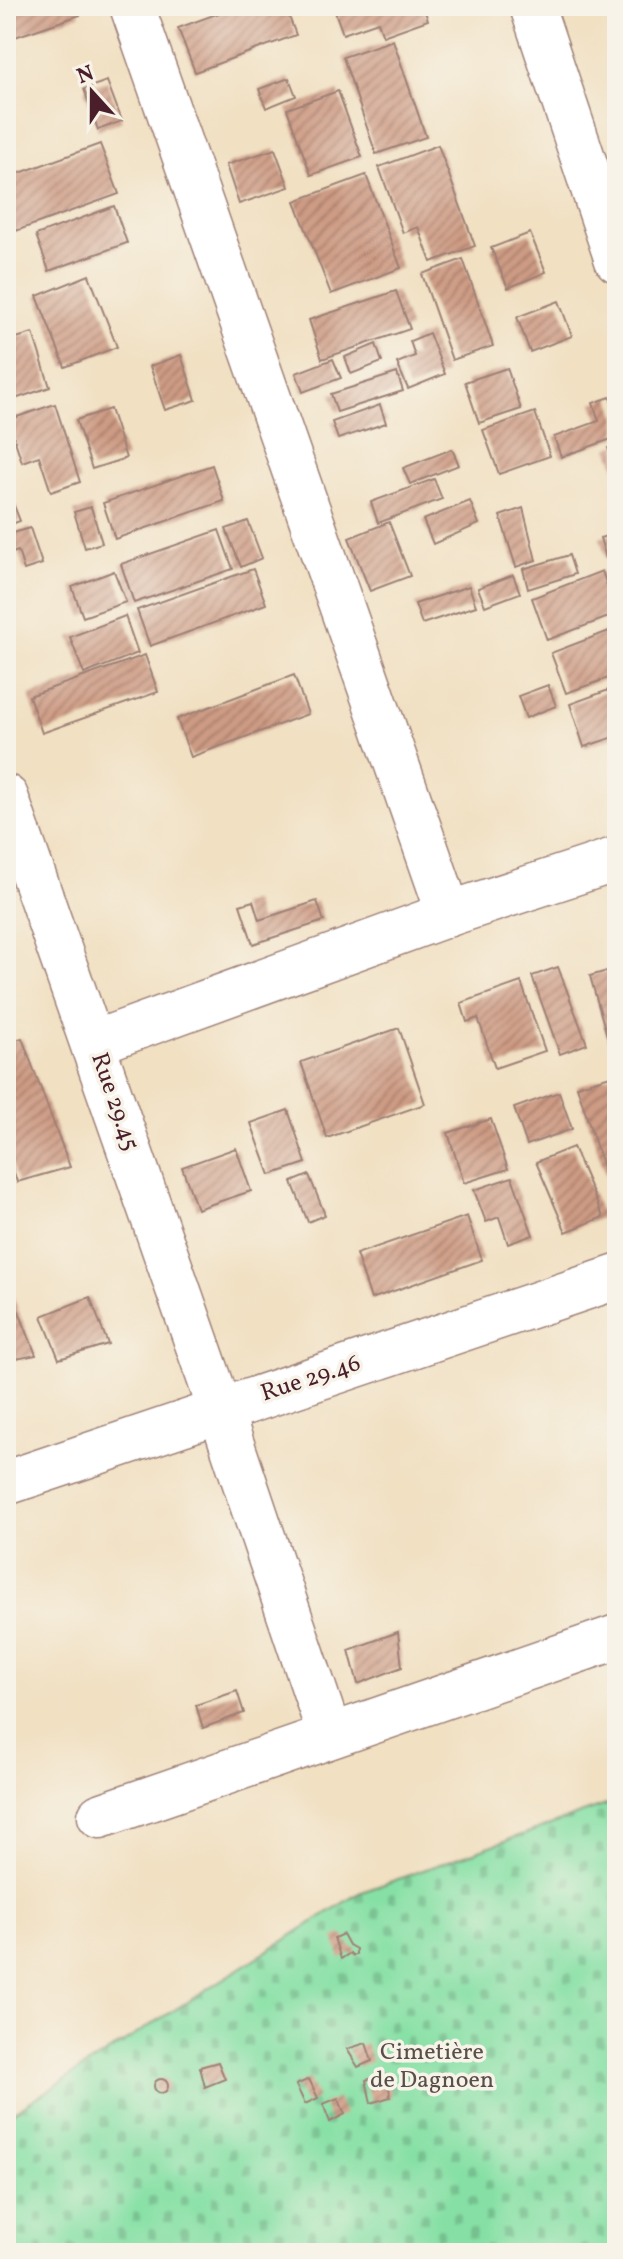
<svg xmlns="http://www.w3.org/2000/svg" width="623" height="2259" font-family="Vollkorn,serif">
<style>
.cemetery{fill:url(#cemetery-stones);stroke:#688068;stroke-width:2}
.building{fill:url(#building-hatch)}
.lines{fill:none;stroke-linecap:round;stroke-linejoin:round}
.minor-casing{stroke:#9e8076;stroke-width:47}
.minor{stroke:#fff;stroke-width:44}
.labels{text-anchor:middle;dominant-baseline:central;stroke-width:7;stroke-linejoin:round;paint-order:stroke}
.street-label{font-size:24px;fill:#4a1f2b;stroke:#f7f3e8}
.park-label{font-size:24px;fill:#594f4a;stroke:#f7f3e8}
</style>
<defs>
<pattern id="cemetery-stones" width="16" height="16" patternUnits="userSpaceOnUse" patternTransform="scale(2)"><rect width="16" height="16" fill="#86e0a5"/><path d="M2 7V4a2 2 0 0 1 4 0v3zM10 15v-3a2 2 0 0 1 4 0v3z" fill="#75c08e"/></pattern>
<pattern id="building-hatch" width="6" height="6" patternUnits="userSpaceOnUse" patternTransform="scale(2)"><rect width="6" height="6" fill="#ce9b84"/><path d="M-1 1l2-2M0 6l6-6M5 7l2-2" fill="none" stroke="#a97e6c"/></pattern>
</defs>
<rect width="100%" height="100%" fill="#f7f3e8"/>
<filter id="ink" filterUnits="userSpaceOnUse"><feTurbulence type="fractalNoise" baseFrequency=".0125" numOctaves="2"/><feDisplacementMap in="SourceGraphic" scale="16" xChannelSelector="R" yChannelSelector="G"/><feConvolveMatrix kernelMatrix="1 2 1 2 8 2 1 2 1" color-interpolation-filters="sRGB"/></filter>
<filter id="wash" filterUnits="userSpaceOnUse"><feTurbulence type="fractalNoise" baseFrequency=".006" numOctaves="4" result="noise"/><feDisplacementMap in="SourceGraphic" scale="32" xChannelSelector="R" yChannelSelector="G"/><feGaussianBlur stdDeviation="1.8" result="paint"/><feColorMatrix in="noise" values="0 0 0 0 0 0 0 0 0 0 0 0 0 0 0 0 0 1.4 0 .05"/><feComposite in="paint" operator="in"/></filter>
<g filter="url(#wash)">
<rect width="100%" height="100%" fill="#f1e0c2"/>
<polygon class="cemetery" points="617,1801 617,2253 6,2253 6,2117 359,1893"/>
<g id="blocks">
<g class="building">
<polygon points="6,6 77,6 80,15 15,37"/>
<polygon points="238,6 285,6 296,35 195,72 178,28"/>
<polygon points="333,6 423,6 428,20 383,36 378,22 343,34"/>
<polygon points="393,40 426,137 376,154 343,57"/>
<polygon points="289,78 296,96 266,108 259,89"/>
<polygon points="107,81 122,121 98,130 84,89"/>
<polygon points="338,91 362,157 311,175 287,109"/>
<polygon points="100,144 119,194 13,232 6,212 6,178"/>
<polygon points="438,145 475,246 431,262 418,227 403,233 379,167"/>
<polygon points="275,149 289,187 239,204 226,165"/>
<polygon points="366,175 401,268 331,294 295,201"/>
<polygon points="114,206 127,243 49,271 36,235"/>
<polygon points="530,233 546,272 508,288 491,248"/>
<polygon points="463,259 493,346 452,360 422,274"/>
<polygon points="89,275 117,347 65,367 37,296"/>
<polygon points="396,291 410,329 322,359 309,320"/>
<polygon points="559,301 572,336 530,352 517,317"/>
<polygon points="33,333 50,387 12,400 6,380 6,341"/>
<polygon points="429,333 445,374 408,389 397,363 415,356 410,341"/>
<polygon points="376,344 382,362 351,374 345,357"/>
<polygon points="181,355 196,400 165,410 150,366"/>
<polygon points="333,359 341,378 303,392 296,373"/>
<polygon points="507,368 521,409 479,423 465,382"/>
<polygon points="397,373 403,391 337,412 331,394"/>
<polygon points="610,397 617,418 617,437 561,457 554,437 599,421 593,403"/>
<polygon points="55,404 80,482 51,492 39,456 22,462 8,420"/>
<polygon points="380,405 386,423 338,439 332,422"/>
<polygon points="110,409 126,458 92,469 76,420"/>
<polygon points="535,412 550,456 499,474 483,430"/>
<polygon points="617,444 617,471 608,448"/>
<polygon points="452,449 459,465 410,484 403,468"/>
<polygon points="212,465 224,501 115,539 103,503"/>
<polygon points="434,479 442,499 378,523 371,502"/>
<polygon points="6,485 20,521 6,526"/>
<polygon points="470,501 479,524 433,544 423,520"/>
<polygon points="91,507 102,543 85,548 74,512"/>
<polygon points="523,508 536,560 516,567 500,516"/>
<polygon points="248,521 262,558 241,567 226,529"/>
<polygon points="389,522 410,576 370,591 349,538"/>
<polygon points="30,528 42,564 24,570 18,551 6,555 6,535"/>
<polygon points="219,530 233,569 134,603 121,564"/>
<polygon points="617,533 617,555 606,558 600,538"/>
<polygon points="569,555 575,574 528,589 523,569"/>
<polygon points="253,569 266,604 150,646 137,610"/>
<polygon points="114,571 126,602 83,617 72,587"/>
<polygon points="602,571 617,614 547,640 532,598"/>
<polygon points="513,575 520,593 485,606 478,588"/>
<polygon points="469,586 476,606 422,624 415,604"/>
<polygon points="125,616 138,653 84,674 70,637"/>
<polygon points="617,628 617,675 566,693 551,653"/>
<polygon points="145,655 158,692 42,733 29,696"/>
<polygon points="294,675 308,714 191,757 177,719"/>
<polygon points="548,685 556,706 526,718 518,696"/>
<polygon points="617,687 617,736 584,747 570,704"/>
<polygon points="253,901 259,920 317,901 324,921 253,944 240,905"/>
<polygon points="558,967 587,1044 560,1054 532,976"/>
<polygon points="617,968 617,1056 613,1057 590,976"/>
<polygon points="521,982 545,1051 495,1068 478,1018 467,1022 461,1003"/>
<polygon points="399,1028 425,1104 327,1138 301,1062"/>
<polygon points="22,1038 70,1167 17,1182 6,1147 6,1105 16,1101 6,1103 6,1043"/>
<polygon points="617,1074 617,1208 616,1208 577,1086"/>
<polygon points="559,1092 572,1129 527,1145 514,1108"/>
<polygon points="288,1110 306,1163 270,1175 251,1123"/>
<polygon points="491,1119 508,1169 464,1183 448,1133"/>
<polygon points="573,1147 603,1217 566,1232 536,1162"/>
<polygon points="236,1148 251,1191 197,1209 182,1167"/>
<polygon points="309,1175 325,1215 308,1222 292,1182"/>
<polygon points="512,1177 533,1235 508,1244 499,1217 486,1222 474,1190"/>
<polygon points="467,1216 482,1260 371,1299 356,1254"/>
<polygon points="10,1289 36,1355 6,1361 6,1291"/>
<polygon points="90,1297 108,1344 59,1359 42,1316"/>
<polygon points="398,1632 402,1667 358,1684 349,1650"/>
<polygon points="237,1691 244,1713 203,1728 196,1705"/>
<polygon points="343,1934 349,1945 356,1949 356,1954 353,1956 350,1953 341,1959 334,1938"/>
<polygon points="366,2043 372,2061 358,2067 347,2049"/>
<polygon points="218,2062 225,2079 205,2087 200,2067"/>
<polygon points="388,2075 390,2097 371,2103 366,2080"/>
<circle cx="161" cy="2086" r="7"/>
<polygon points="309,2079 318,2098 305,2104 296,2085"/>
<polygon points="338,2098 345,2114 330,2122 323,2104"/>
</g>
</g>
</g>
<g filter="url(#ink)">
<use href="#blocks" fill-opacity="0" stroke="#9e8076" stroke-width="2"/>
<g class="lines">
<defs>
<g id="minor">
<polyline points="132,6 449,914"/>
<polyline points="532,6 617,260"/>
<polyline points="6,797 220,1409 330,1736"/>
<polyline points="94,1043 449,914 617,859"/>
<polyline points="6,1483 617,1277"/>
<polyline points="100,1816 617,1637"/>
</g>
</defs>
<use href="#minor" class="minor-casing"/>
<use href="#minor" class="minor"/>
</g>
</g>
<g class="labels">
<g class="street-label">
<text transform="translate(114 1102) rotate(71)">Rue 29.45</text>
<text transform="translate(311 1379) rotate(-18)">Rue 29.46</text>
</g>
<g class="park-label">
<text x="432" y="2053">Cimetière<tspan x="432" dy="28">de Dagnoen</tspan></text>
</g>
</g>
<rect width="623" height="2259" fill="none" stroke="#f7f3e8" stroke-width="32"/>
<g transform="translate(92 92) rotate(339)" stroke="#f7f3e8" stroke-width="6" paint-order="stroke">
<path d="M0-6L14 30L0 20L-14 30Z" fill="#4a1f2b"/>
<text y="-12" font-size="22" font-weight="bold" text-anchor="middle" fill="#4a1f2b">N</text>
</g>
</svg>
